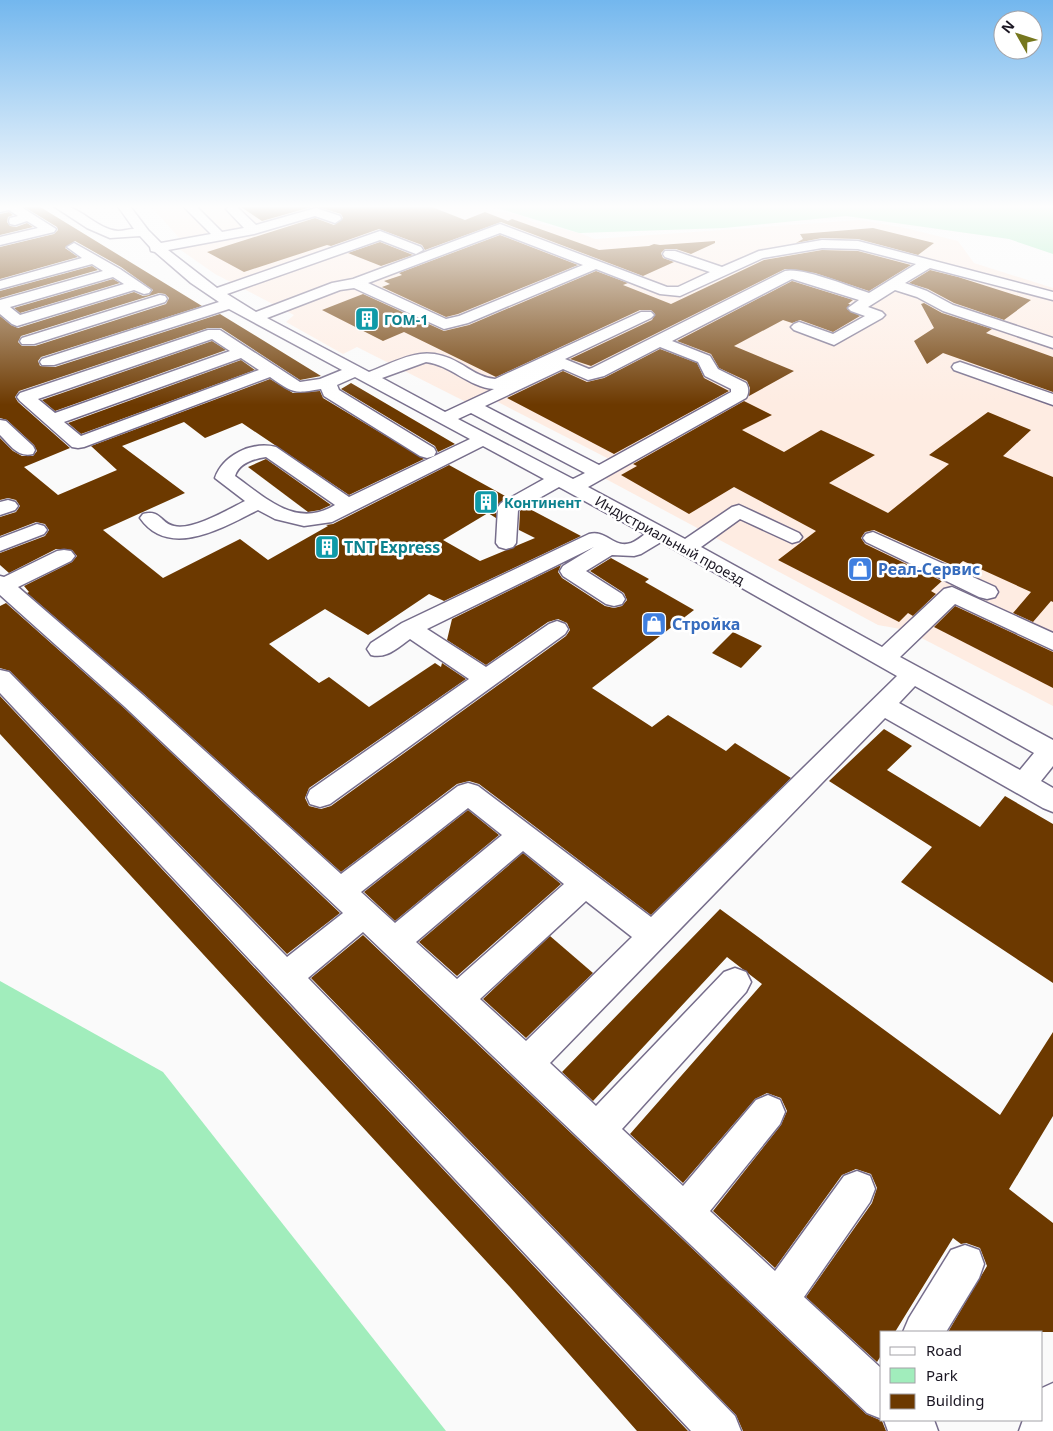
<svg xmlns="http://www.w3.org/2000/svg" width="1053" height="1431" font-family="'Noto Sans',sans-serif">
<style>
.industrial{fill:#feece2}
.green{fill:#a1edbc}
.building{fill:#6c3900;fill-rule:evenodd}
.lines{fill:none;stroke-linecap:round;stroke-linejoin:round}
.minor-casing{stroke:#766d8b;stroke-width:3}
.minor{fill:#fff;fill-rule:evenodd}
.labels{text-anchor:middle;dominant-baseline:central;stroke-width:5;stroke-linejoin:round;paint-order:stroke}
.far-culture-label{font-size:14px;font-weight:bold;fill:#0d838f;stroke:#fff;text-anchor:start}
.far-street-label{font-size:14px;fill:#1a1622;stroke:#fff}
.culture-label{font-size:16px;font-weight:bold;fill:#0d838f;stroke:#fff;text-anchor:start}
.shop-label{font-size:16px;font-weight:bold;fill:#366cbe;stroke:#fff;text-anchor:start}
</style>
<rect width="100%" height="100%" fill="#fafafa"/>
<polygon class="industrial" points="150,205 474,205 494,211 520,215 532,222 579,233 595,239 860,220 905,228 958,241 974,263 1053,288 1053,706 906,630 878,625 591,471 611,460 494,400 476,407 357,347 343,354 286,322 294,315 215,274 175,246 180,239"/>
<g class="green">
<polygon points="488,205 1053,205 1053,254 1009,239 846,216 724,228 579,233"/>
<polygon points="0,981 163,1072 446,1431 0,1431"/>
</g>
<g class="building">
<path d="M 21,205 L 37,205 L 202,306 L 41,357 L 38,361 L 40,366 L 55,367 L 220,314 L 321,376 L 300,380 L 221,328 L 208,328 L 19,391 L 15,397 L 18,402 L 70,448 L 24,467 L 58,495 L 117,470 L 91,446 L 270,379 L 293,393 L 320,391 L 323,398 L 424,459 L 349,495 L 242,423 L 205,438 L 184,422 L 122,446 L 185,493 L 103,530 L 163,578 L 240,539 L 268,560 L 328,526 L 326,525 L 333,524 L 449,465 L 507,497 L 496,506 L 496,518 L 488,513 L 443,540 L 480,561 L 535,538 L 519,530 L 520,511 L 526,507 L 581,536 L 444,601 L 429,594 L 368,635 L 325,609 L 269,644 L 319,683 L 329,677 L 369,707 L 435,663 L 441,667 L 442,663 L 466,679 L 309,788 L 305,798 L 309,806 L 321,809 L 331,806 L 566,636 L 570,630 L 567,623 L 558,619 L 548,622 L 486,665 L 447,640 L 452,619 L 561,565 L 558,572 L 562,578 L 605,606 L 614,608 L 622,606 L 627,600 L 624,593 L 590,571 L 611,558 L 649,579 L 645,582 L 694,610 L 592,688 L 652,727 L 668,715 L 726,751 L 735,743 L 791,778 L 651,915 L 479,784 L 469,781 L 457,784 L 341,872 L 144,694 L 27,593 L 29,592 L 24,586 L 72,562 L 77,556 L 72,550 L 56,549 L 9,573 L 0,565 L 0,553 L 45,536 L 49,530 L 45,524 L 36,522 L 0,536 L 0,517 L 16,512 L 20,506 L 16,500 L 8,498 L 0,500 L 0,438 L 13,451 L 22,456 L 33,456 L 37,451 L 34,445 L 7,420 L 0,418 L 0,316 L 11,325 L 18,328 L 134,292 L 143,296 L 149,295 L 153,290 L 121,267 L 75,241 L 65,248 L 78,257 L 0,279 L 0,247 L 54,234 L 58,230 L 57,227 ZM 159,293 L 165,294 L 169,298 L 166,304 L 35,346 L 22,346 L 18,342 L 21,336 Z"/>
<polygon points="238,205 427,205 465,220 485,212 508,221 512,219 599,250 649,246 654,244 660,245 715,241 715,243 691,254 676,249 665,249 661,253 663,258 674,262 643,276 501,222 425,250 422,245 379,229 331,246 327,245 244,272 207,252 315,218 334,225 343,218 341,214 315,206 262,221"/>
<polygon points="9,212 13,215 8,217 7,222 10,226 16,227 27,223 33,227 0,235 0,214"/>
<polygon points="873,228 934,243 918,255 858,239 822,238 796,243 803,239 800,234"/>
<polygon points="500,235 578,265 458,314 446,317 382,287 390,284 384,281 402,275 399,273"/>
<polygon points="380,242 413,255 381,266 348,253"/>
<polygon points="822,250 858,251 911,265 869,291 815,273 785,269 591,366 570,359 652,320 655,314 651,310 640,310 496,377 404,332 383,341 322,310 363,294 444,331 469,325 596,271 628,283 623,285 671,304 764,260"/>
<polygon points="92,266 98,270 0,298 0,291"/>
<polygon points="930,270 958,277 1031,300 1004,320 954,303 928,289 909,283"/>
<polygon points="113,279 120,283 20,313 14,308"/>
<polygon points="792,281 853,300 848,304 850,304 847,309 860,316 833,332 800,320 792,323 783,320 734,346 794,371 749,396 750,388 747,381 719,368 711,354 677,341"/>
<polygon points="924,303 942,313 992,329 986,333 1053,357 1053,392 943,353 927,364 914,341 934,328 921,304"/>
<polygon points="212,341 226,350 55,411 42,400"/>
<polygon points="660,349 697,363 704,378 729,391 614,454 507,398 563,371 587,382 604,378"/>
<polygon points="241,360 255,370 81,434 68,423"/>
<polygon points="351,383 455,444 438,452 435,446 341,389"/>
<polygon points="744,401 772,415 742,430 784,452 821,430 875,455 829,483 888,513 949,464 929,455 988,412 1031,430 1003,456 1053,477 1053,602 1051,601 1033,622 1013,613 1031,592 963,561 956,567 874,530 865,532 861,538 865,544 942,581 931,591 936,594 913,616 908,613 899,622 778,560 816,531 734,487 689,514 621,475 637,466 633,464"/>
<polygon points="266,459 331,505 320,510 308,512 248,467"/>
<polygon points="6,603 124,708 340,913 287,954 10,671 0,668 0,606"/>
<polygon points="955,606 1053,652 1053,688 934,627"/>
<polygon points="733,632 762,646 741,668 712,653"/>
<polygon points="0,696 688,1431 637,1431 510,1287 0,734"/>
<polygon points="884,729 912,746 887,770 980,827 1005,796 1053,824 1053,983 901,882 932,847 829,781"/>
<polygon points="468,810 499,835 395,921 364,892"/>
<polygon points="523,853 561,884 457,976 419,942"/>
<polygon points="720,909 1000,1115 1053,1032 1053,1116 1009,1189 1053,1223 1053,1332 948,1332 987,1266 980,1248 966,1243 961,1244 953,1238 895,1332 882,1332 882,1354 877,1362 806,1297 872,1203 877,1188 871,1174 856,1169 842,1175 775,1268 713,1211 781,1125 787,1111 781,1098 767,1093 755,1099 683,1183 630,1134 762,984 727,957 593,1101 562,1072"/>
<polygon points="363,935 866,1414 882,1421 886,1431 743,1431 736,1415 311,978"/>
<polygon points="550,936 593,973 526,1038 483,999"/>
</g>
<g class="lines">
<defs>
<g id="minor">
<polygon points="0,205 18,205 56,229 54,232 0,245 0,237 38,228 27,221 15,225 10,224 9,221 10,218 18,216 9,210 0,212"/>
<path d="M 52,205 C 79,202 94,229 118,231 C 123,231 129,229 134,229 L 117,205 L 129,205 L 148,230 L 161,243 L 211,234 L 182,205 L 195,205 L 222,232 L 244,228 L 226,209 L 232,205 L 236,206 L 256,225 L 316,208 L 340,216 L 341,219 L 335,223 L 315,216 L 254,234 L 168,250 L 217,288 L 380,231 L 421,247 L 423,250 L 416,254 L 380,240 L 227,294 L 256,312 L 332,283 L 353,279 L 500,224 L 667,287 L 678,287 L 710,272 L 665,257 L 663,254 L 665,251 L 675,251 L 722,267 L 759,251 L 822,240 L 858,241 L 1053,292 L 1053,300 L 930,268 L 905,283 L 927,291 L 953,305 L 1053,338 L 1053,348 L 943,311 L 917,297 L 895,290 L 868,307 L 882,312 L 885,315 L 882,318 L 834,345 L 794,330 L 791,327 L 794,324 L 799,322 L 833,334 L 865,316 L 851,311 L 848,308 L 859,300 L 792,279 L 672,341 L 710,356 L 718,369 L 746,383 C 749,388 749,393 746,398 L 588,487 L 685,539 L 732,507 L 739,505 L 799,533 L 802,537 L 799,541 L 792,543 L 740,519 L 701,547 L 882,647 L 944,589 L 952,587 L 1053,633 L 1053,650 L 955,604 L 900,657 L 1053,740 L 1053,766 L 1041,781 L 1053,788 L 1053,812 L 1043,808 L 885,718 L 550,1063 L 596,1106 L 724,972 L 735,968 L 746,972 L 751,982 L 746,992 L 622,1129 L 683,1186 L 756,1100 L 768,1095 L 780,1100 L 785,1112 L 780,1124 L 710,1211 L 775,1271 L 844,1176 L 857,1171 L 870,1176 L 875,1189 L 870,1202 L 804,1297 L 882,1369 L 882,1419 L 867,1413 L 363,932 L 308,978 L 735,1416 L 741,1431 L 691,1431 L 0,693 L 0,670 L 9,672 L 287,957 L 343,913 L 125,707 L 0,595 L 0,576 L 4,577 L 57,551 L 64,550 L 71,551 L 75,556 L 71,561 L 18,587 L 143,695 L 341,874 L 458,786 L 468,783 L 478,786 L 651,917 L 897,676 L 661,542 L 641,554 L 634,556 L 612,555 L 586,571 L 622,594 L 625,599 L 622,604 L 614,606 L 606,604 L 563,576 L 560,571 L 563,566 L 594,547 L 427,629 L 486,667 L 549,624 L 557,621 L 565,624 L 568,629 L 565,634 L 330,804 L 320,807 L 310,804 L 307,797 L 310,790 L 469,679 L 410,639 C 397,648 387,659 371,655 L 367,649 L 371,643 L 402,623 L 589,534 C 606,529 614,549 631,543 C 636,541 641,537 645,534 L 559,487 L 518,510 L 516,543 L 513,547 L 506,549 L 499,547 L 496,543 L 498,507 L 501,503 L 544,479 L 483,446 L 332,522 L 304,526 L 275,519 L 258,510 C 224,527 169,560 140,518 L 143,514 C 161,509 160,523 174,526 C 192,531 229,509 245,501 L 215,478 C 223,455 252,441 276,447 L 349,497 L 470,439 L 355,377 L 337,385 L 339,390 L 434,448 L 436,452 L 434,456 L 427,458 L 420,456 L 324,396 L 321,389 C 293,394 293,393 270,377 L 84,447 L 78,448 L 72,447 L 20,401 L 17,397 L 20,393 L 208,330 L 220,330 L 300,382 L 320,379 L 342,370 L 229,309 L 54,365 L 42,365 L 40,362 L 42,359 L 219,302 L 191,283 L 155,252 L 151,251 L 150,247 L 140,236 L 110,238 L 87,228 ZM 500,233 L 583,265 L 459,316 L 446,319 L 368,283 ZM 822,248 L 858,249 L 916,264 L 869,293 C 851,287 802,267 785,271 L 592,368 L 589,369 L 565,359 L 651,318 L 654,315 L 651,312 L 641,312 L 495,379 C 481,378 470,369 459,363 C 424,343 403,359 369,372 L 267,318 L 340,290 L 354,288 L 444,329 L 468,323 L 596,269 L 660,294 L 680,296 L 763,258 ZM 212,339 L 230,351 L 55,413 L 38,399 ZM 660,347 L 698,362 L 705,376 L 731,389 L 731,392 L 599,465 L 485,406 L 563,369 L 588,380 L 604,376 ZM 241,358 L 259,370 L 81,436 L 64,422 ZM 426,362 C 451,365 468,387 494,389 L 445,412 L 382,378 ZM 471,413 L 585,473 L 573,479 L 458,419 ZM 266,457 L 335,505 C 296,529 266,498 235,476 C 239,463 253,459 266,457 ZM 915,686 L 1034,753 L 1020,770 L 899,703 ZM 468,808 L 502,835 L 395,923 L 361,892 ZM 523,851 L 564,884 L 457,979 L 416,942 ZM 586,901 L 632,937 L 526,1041 L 480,999 Z"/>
<path d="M 74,243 L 120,269 L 151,290 L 149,293 L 144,294 L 134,290 L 17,326 L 12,324 L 0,314 L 0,300 L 103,271 L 92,264 L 0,289 L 0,281 L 82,258 L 67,247 ZM 113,277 L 124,284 L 20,315 L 10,307 Z"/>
<polygon points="160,295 165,296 167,299 165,302 34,344 22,344 20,341 22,338"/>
<polygon points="960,362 1053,394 1053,405 954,370 952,367 954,364"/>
<path d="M 0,420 L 6,421 L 33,446 L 35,450 L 33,454 C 18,458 10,445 0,435 Z"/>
<polygon points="8,500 15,502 18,506 15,510 0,515 0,502"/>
<polygon points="37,524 44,526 47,530 44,534 0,551 0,538"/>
<polygon points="873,532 995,587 998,592 995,597 987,599 979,597 866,542 863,538 866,534"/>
<polygon points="965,1245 979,1250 984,1264 979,1278 946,1332 903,1332 909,1318 951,1250"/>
<polygon points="1053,1383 1053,1431 1019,1431 1023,1420 1042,1420 1042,1388"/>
<polygon points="884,1420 934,1420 938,1431 888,1431"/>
</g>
</defs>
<use href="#minor" class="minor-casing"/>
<use href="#minor" class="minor"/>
</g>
<linearGradient id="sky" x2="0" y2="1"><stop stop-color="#73b7ee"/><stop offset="0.51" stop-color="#fdfdfd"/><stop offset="1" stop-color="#fdfdfd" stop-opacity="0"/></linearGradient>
<rect width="1053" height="405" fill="url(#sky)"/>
<defs>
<symbol id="building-square" viewBox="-11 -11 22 22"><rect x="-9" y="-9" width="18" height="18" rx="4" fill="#0f9aa8" stroke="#fff"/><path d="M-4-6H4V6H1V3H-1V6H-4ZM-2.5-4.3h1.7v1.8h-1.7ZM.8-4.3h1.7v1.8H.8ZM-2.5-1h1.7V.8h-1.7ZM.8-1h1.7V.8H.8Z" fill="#fff"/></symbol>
<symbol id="shop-square" viewBox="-11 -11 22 22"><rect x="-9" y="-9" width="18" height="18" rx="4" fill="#3f7fe0" stroke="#fff"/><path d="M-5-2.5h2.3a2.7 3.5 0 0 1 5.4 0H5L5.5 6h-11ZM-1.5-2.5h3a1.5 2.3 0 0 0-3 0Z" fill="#fff"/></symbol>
</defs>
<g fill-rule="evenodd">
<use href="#building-square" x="353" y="305" width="28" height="28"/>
<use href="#building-square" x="472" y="488" width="28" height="28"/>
<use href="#building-square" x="313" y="533" width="28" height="28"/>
<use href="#shop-square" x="846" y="555" width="28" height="28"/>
<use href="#shop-square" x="640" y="610" width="28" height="28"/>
</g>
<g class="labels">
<g class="far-culture-label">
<text x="384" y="319">ГОМ-1</text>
<text x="504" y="502">Континент</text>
</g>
<g class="far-street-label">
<text transform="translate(670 540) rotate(29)">Индустриальный проезд</text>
</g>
<g class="culture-label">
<text x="344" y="547">TNT Express</text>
</g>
<g class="shop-label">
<text x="878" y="569">Реал-Сервис</text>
<text x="672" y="624">Стройка</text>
</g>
</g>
<rect x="880" y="1331" width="162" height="90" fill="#ffffff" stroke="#a3a2a7"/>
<rect x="890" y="1347" width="25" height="8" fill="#ffffff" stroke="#a3a2a7"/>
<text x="926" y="1356" font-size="15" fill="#1a1622">Road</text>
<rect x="890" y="1368" width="25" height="15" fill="#a1edbc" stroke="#a3a2a7"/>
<text x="926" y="1381" font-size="15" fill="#1a1622">Park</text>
<rect x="890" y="1394" width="25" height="15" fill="#6c3900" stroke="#a3a2a7"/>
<text x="926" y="1406" font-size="15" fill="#1a1622">Building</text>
<g transform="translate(1018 35) rotate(309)"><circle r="24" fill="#ffffff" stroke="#a3a2a7"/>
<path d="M0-4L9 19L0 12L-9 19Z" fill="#76771e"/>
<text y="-8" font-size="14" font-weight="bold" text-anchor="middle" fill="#1a1622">N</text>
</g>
</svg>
